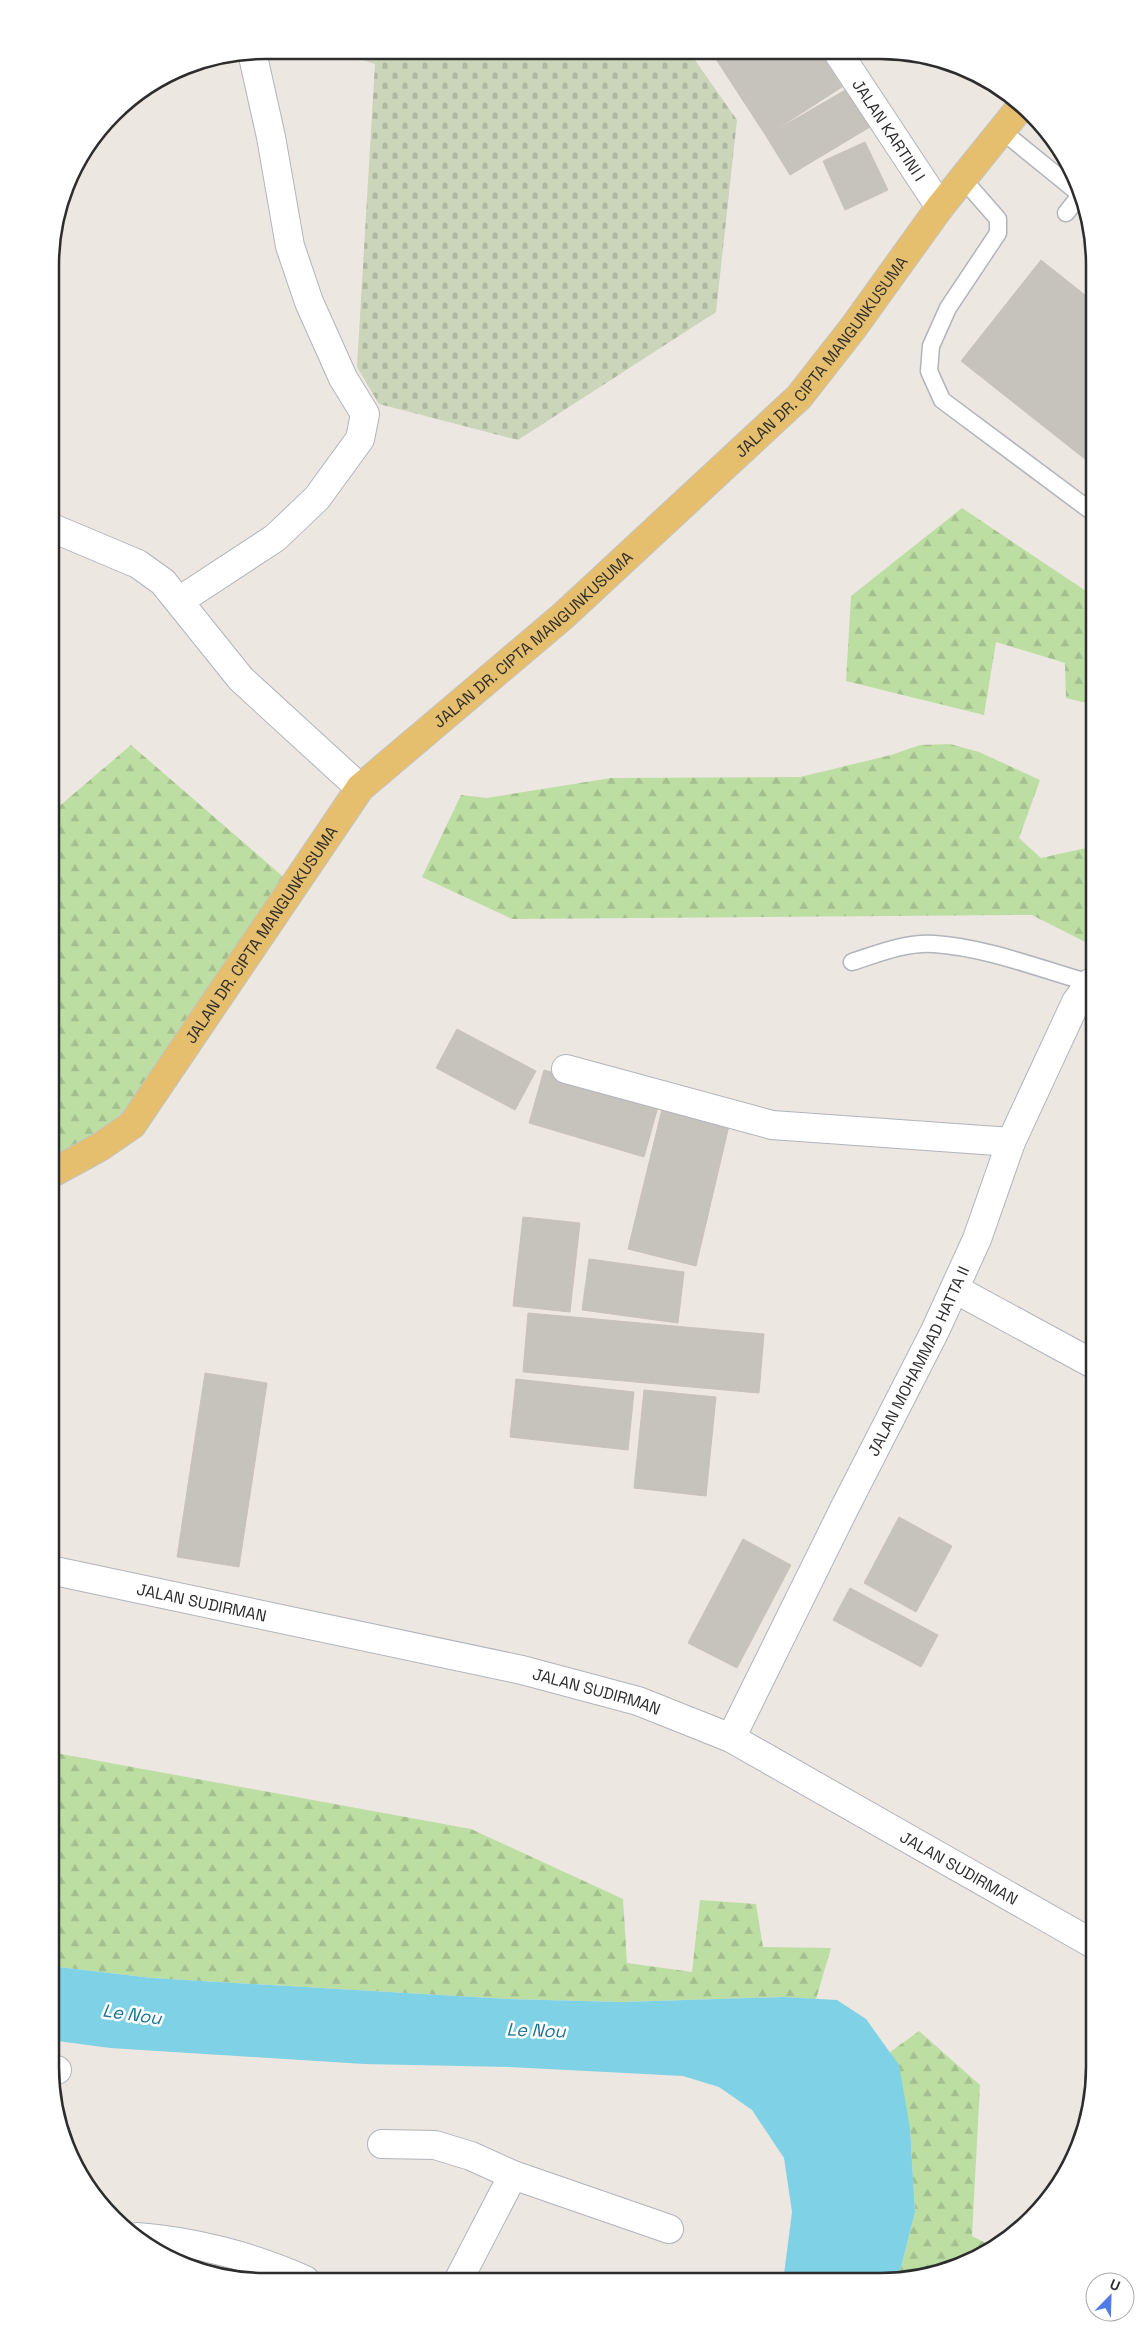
<svg xmlns="http://www.w3.org/2000/svg" width="1145" height="2332" font-family="'Space Grotesk',sans-serif">
<style>
.forest{fill:url(#forest-firs)}
.cemetery{fill:url(#cemetery-stones)}
.water{fill:#7fd2e5}
.building{fill:#c6c2bc;stroke:#c9c2ba}
.lines{fill:none;stroke-linecap:round;stroke-linejoin:round}
.service-casing{stroke:#b1b4bc;stroke-width:19}
.minor-casing{stroke:#b1b4bc;stroke-width:30}
.tertiary-casing{stroke:#b1b4bc;stroke-width:30}
.primary-casing{stroke:#c4c4c4;stroke-width:30}
.service{stroke:#fff;stroke-width:16}
.minor{stroke:#fff;stroke-width:28}
.tertiary{stroke:#fff;stroke-width:28}
.primary{stroke:#e5bf6e;stroke-width:28}
.labels{text-anchor:middle;dominant-baseline:central;stroke-width:5;stroke-linejoin:round;paint-order:stroke}
.street-label{font-size:16px;fill:#2d2d2d;stroke:#fff}
.water-label{font-size:18px;font-style:italic;fill:#1a7594;stroke:#fff}
.rim{fill:none;stroke:#2d2d2d;stroke-width:2.5}
</style>
<defs>
<pattern id="forest-firs" width="22" height="20" patternUnits="userSpaceOnUse" patternTransform="scale(1.25)"><rect width="22" height="20" fill="#bcdea3"/><path d="M5 1l3.5 6h-7zM16 11l3.5 6h-7z" fill="#a2bf8d"/></pattern>
<pattern id="cemetery-stones" width="16" height="16" patternUnits="userSpaceOnUse" patternTransform="scale(1.25)"><rect width="16" height="16" fill="#cad5ba"/><path d="M2 7V4a2 2 0 0 1 4 0v3zM10 15v-3a2 2 0 0 1 4 0v3z" fill="#aeb7a0"/></pattern>
</defs>
<rect width="100%" height="100%" fill="#ede7e1"/>
<g class="forest">
<polygon points="962,508 1095,597 1095,705 1066,698 1065,663 996,642 984,715 846,681 851,596"/>
<polygon points="950,744 979,752 1040,780 1019,838 1041,858 1095,846 1095,947 1032,915 512,919 422,877 461,795 487,798 611,778 800,777 891,755 920,745"/>
<polygon points="131,745 294,886 132,1125 50,1172 50,814"/>
<polygon points="50,1752 471,1829 623,1899 627,1963 692,1972 700,1900 756,1904 763,1947 831,1948 816,1999 784,1997 622,2002 508,1999 152,1978 50,1966"/>
<polygon points="919,2031 980,2085 972,2236 993,2247 949,2271 898,2279 915,2212 910,2128 890,2052"/>
</g>
<polygon class="cemetery" points="331,50 690,53 737,120 716,312 518,440 379,404 357,367 375,64"/>
<polygon class="water" points="50,1966 152,1978 508,1999 622,2002 784,1997 837,2000 866,2019 899,2065 910,2128 915,2212 898,2279 881,2282 783,2282 792,2212 784,2158 752,2110 719,2087 683,2076 509,2067 364,2064 110,2048 50,2040"/>
<g class="building">
<polygon points="712,53 820,53 842,87 766,136"/>
<polygon points="847,89 870,127 790,175 766,136"/>
<polygon points="865,142 888,190 845,210 823,161"/>
<polygon points="1041,260 1095,303 1095,467 961,361"/>
<polygon points="457,1029 536,1071 515,1110 436,1068"/>
<polygon points="544,1070 659,1103 644,1157 529,1123"/>
<polygon points="664,1101 731,1117 696,1266 628,1249"/>
<polygon points="523,1217 580,1223 570,1312 513,1306"/>
<polygon points="589,1259 684,1272 678,1323 582,1310"/>
<polygon points="528,1313 764,1334 759,1393 523,1372"/>
<polygon points="205,1373 267,1383 239,1567 177,1557"/>
<polygon points="516,1379 634,1392 628,1450 510,1437"/>
<polygon points="644,1390 716,1397 706,1496 634,1488"/>
<polygon points="899,1517 952,1546 916,1612 864,1583"/>
<polygon points="743,1539 791,1565 737,1668 688,1643"/>
<polygon points="850,1588 938,1635 921,1667 833,1620"/>
</g>
<g class="lines">
<defs>
<g id="service">
<polyline points="1001,130 1081,195"/>
<polyline points="963,179 998,219 998,233 948,308 931,346 929,371 942,400 1095,514"/>
<polyline points="1066,213 1082,193"/>
<path d="M 852,962 C 877,954 906,942 934,944 C 984,947 1041,969 1090,983"/>
</g>
<g id="minor">
<path id="s1" d="M 839,54 L 940,207"/>
<polyline points="50,527 138,564 163,582 241,679 360,788"/>
<polyline points="179,601 275,538 317,498 360,439 365,414 343,378 309,302 290,246 271,137 252,52"/>
<polyline points="566,1069 772,1125 1011,1142"/>
<polyline points="955,1289 1095,1365"/>
<path id="s2" d="M 731,1738 L 844,1509 L 935,1331 L 977,1239 L 1011,1142 L 1076,1002 L 1090,983 L 1095,982"/>
<polyline points="50,2069 57,2070"/>
<polyline points="382,2144 435,2145 471,2156 513,2175 669,2229"/>
<path d="M 137,2237 C 193,2241 254,2257 305,2280"/>
<polyline points="458,2281 513,2175"/>
</g>
<g id="tertiary">
<path id="s3" d="M 50,1570 L 522,1670 L 638,1701 L 731,1738 L 1095,1945"/>
</g>
<g id="primary">
<path id="s4" d="M 50,1172 L 56,1171 L 100,1147 L 132,1125 L 360,788 L 563,616 L 799,397 L 853,328 L 940,207 L 1023,104"/>
</g>
</defs>
<use href="#service" class="service-casing"/>
<use href="#minor" class="minor-casing"/>
<use href="#tertiary" class="tertiary-casing"/>
<use href="#primary" class="primary-casing"/>
<use href="#service" class="service"/>
<use href="#minor" class="minor"/>
<use href="#tertiary" class="tertiary"/>
<use href="#primary" class="primary"/>
</g>
<g class="labels">
<g class="street-label">
<text stroke="none"><textPath href="#s1" startOffset="91">JALAN KARTINI I</textPath></text>
<text stroke="none"><textPath href="#s4" startOffset="1135">JALAN DR. CIPTA MANGUNKUSUMA</textPath></text>
<text stroke="none"><textPath href="#s4" startOffset="730">JALAN DR. CIPTA MANGUNKUSUMA</textPath></text>
<text stroke="none"><textPath href="#s4" startOffset="325">JALAN DR. CIPTA MANGUNKUSUMA</textPath></text>
<text stroke="none"><textPath href="#s2" startOffset="421">JALAN MOHAMMAD HATTA II</textPath></text>
<text stroke="none"><textPath href="#s3" startOffset="155">JALAN SUDIRMAN</textPath></text>
<text stroke="none"><textPath href="#s3" startOffset="560">JALAN SUDIRMAN</textPath></text>
<text stroke="none"><textPath href="#s3" startOffset="965">JALAN SUDIRMAN</textPath></text>
</g>
<g class="water-label">
<text transform="translate(132 2014) rotate(8)">Le Nou</text>
<text transform="translate(536 2030) rotate(2)">Le Nou</text>
</g>
</g>
<path d="M0 0H1145V2332H0ZM265 59H880A206 206 0 0 1 1086 265V2067A206 206 0 0 1 880 2273H265A206 206 0 0 1 59 2067V265A206 206 0 0 1 265 59Z" fill="#fff" fill-rule="evenodd"/>
<path class="rim" d="M265 59H880A206 206 0 0 1 1086 265V2067A206 206 0 0 1 880 2273H265A206 206 0 0 1 59 2067V265A206 206 0 0 1 265 59Z"/>
<g transform="translate(1110 2297) rotate(23)"><circle r="24" fill="#ffffff" stroke="#ababab"/>
<path d="M0-4L9 19L0 12L-9 19Z" fill="#517bea"/>
<text y="-8" font-size="14" font-weight="bold" text-anchor="middle" fill="#2d2d2d">U</text>
</g>
</svg>
